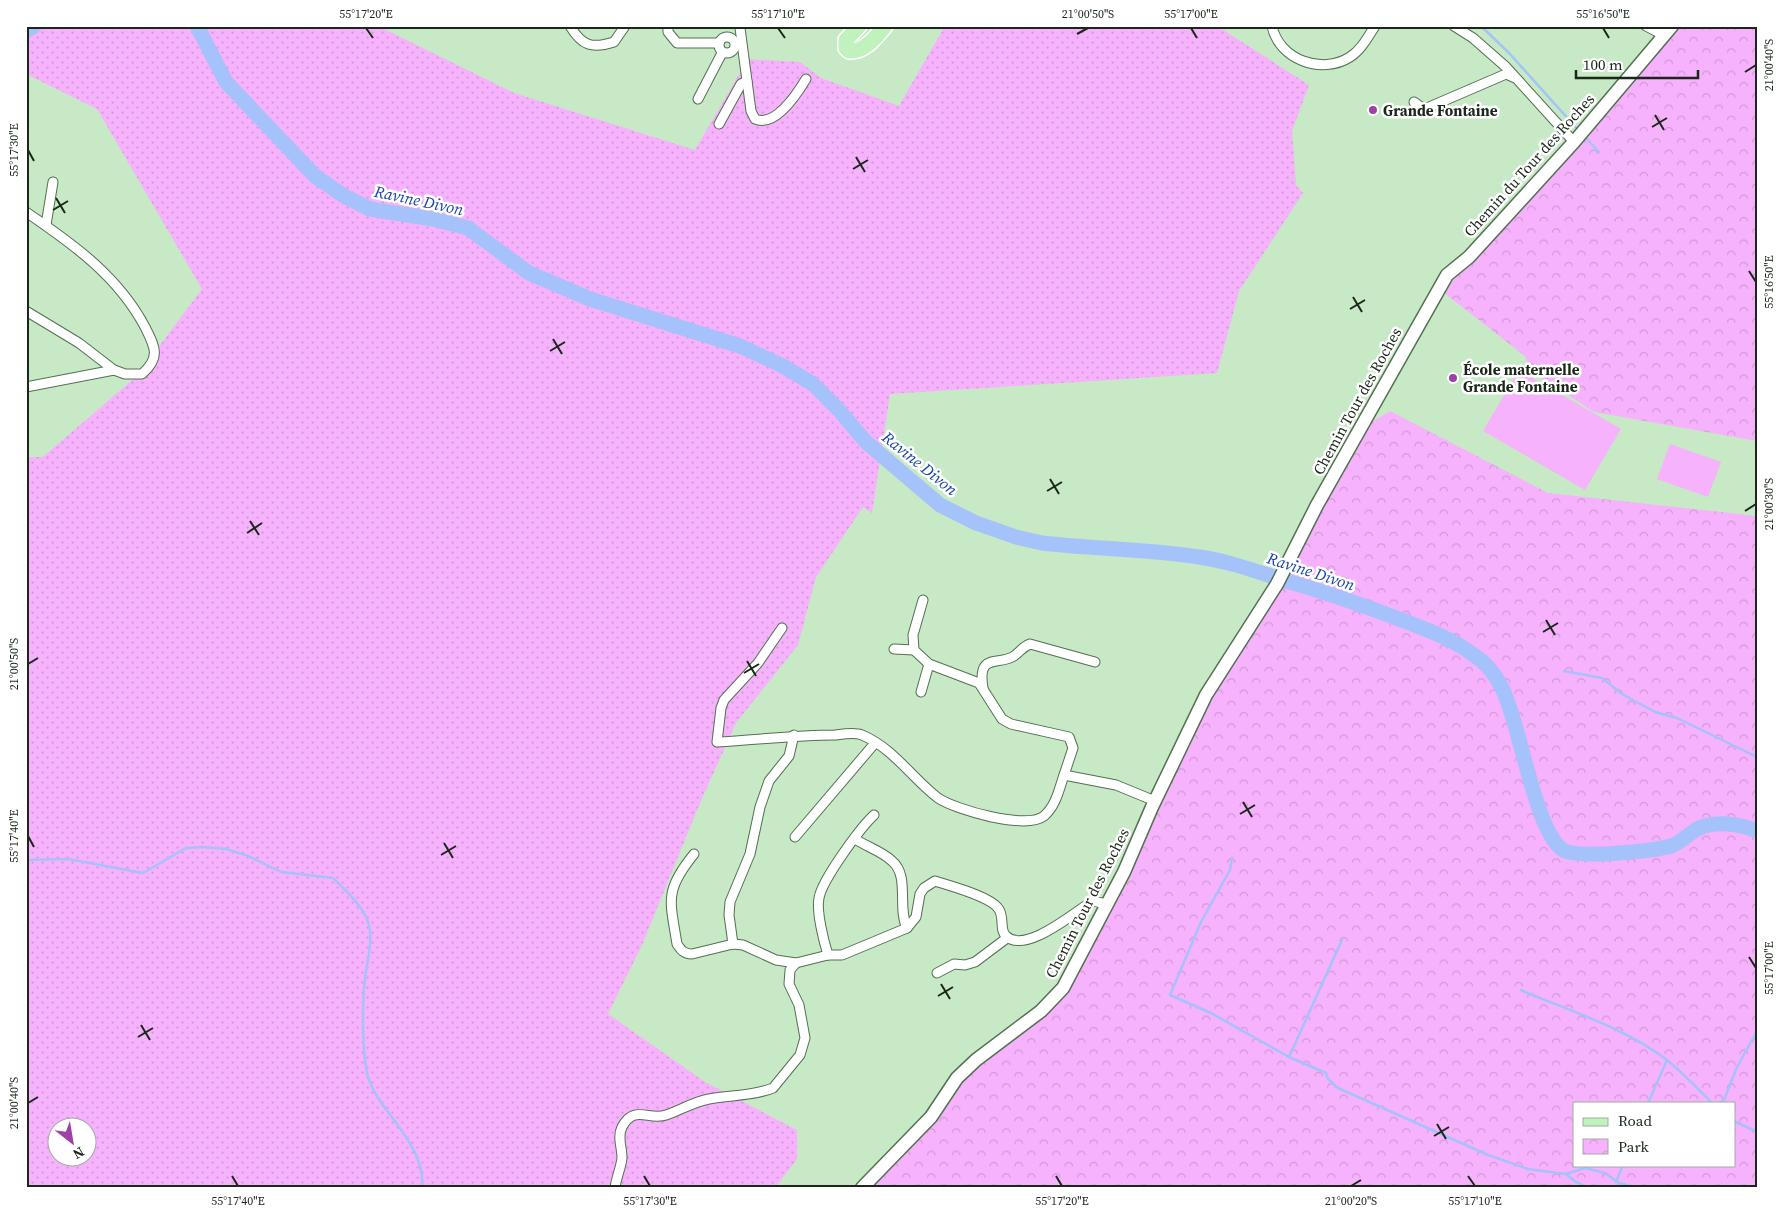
<svg xmlns="http://www.w3.org/2000/svg" width="1783" height="1214" font-family="'Source Serif 4',serif">
<style>
.grass{fill:url(#grass-dots);fill-rule:evenodd}
.park{fill:url(#park-crowns);fill-rule:evenodd}
.pitch{fill:#f6b2fc}
.lines{fill:none;stroke-linecap:round;stroke-linejoin:round}
.stream{stroke:#a6c2fa;stroke-width:2.5}
.river{stroke:#a6c2fa;stroke-width:15}
.street-casing{stroke:#537151;stroke-width:11}
.secondary-casing{stroke:#537151;stroke-width:15}
.primary-casing{stroke:#fff;stroke-width:18}
.street{stroke:#fff;stroke-width:9}
.secondary{stroke:#fff;stroke-width:12}
.primary{stroke:#bff2bd;stroke-width:15}
.ticks{fill:none;stroke:#1a2719;stroke-width:2}
.poi-dot{fill:#9f40a9;stroke:#fff;stroke-width:2}
.labels{text-anchor:middle;dominant-baseline:central;stroke-width:5;stroke-linejoin:round;paint-order:stroke}
.poi-label{font-size:15px;font-weight:bold;fill:#1a2719;stroke:#fff;text-anchor:start}
.street-label{font-size:15px;fill:#1a2719;stroke:#fff}
.water-label{font-size:16px;font-style:italic;fill:#1944ab;stroke:#fff}
.neatline{fill:none;stroke:#1a2719;stroke-width:2}
.ticks-label{font-size:12px;text-anchor:middle;fill:#1a2719}
</style>
<defs>
<pattern id="grass-dots" width="8" height="8" patternUnits="userSpaceOnUse" patternTransform="scale(1.25)"><rect width="8" height="8" fill="#f6b2fc"/><path d="M2 2h.1M6 6h.1" fill="none" stroke="#d299d7" stroke-width="1.8" stroke-linecap="round"/></pattern>
<pattern id="park-crowns" width="20" height="18" patternUnits="userSpaceOnUse" patternTransform="scale(1.25)"><rect width="20" height="18" fill="#f6b2fc"/><path d="M2 6a3 3 0 1 1 6 0M12 15a3 3 0 1 1 6 0" fill="none" stroke="#d299d7"/></pattern>
</defs>
<rect width="100%" height="100%" fill="#c7e9c5"/>
<path class="grass" d="M 26,26 L 378,26 L 514,93 L 695,150 L 748,59 L 800,62 L 821,78 L 899,106 L 945,26 L 1217,26 L 1309,85 L 1292,131 L 1296,185 L 1303,193 L 1239,291 L 1217,373 L 890,394 L 872,513 L 863,507 L 816,577 L 798,645 L 736,723 L 700,803 L 642,945 L 608,1014 L 705,1082 L 797,1130 L 797,1159 L 775,1188 L 26,1188 L 26,457 L 43,457 L 137,376 L 202,289 L 97,109 L 26,74 ZM 58,1126 L 88,1126 L 88,1156 L 58,1156 Z"/>
<g class="park">
<polygon points="1677,26 1757,26 1757,441 1594,412 1530,370 1525,356 1443,292 1667,40"/>
<path d="M 1390,411 L 1548,493 L 1757,516 L 1757,1188 L 862,1188 L 957,1078 L 1053,1000 L 1206,695 L 1367,425 ZM 1574,1103 L 1734,1103 L 1734,1165 L 1574,1165 Z"/>
</g>
<g class="pitch">
<polygon points="1519,370 1621,429 1585,490 1483,431"/>
<polygon points="1670,444 1721,462 1708,497 1657,479"/>
</g>
<g class="lines">
<g class="stream">
<polyline points="1481,26 1509,53 1579,131"/>
<polyline points="1585,137 1599,152"/>
<polyline points="1564,671 1602,678 1622,694 1655,712 1677,718 1757,757"/>
<polyline points="1232,858 1230,870 1201,922 1170,995 1211,1013 1289,1057 1326,1073 1328,1079 1338,1088 1488,1155 1528,1169 1566,1174 1585,1168 1605,1173 1626,1188"/>
<path d="M 26,860 L 68,859 L 143,873 L 186,848 L 204,847 L 226,849 L 248,856 L 281,872 L 333,878 C 344,889 358,901 365,915 C 376,935 367,958 365,979 C 362,1003 362,1054 368,1077 C 379,1113 426,1143 422,1188"/>
<path d="M 1521,990 C 1569,1011 1624,1027 1667,1060 C 1683,1073 1697,1088 1712,1103"/>
<polyline points="1289,1057 1342,940"/>
<polyline points="1648,1103 1667,1060"/>
<polyline points="1719,1103 1724,1100 1737,1067 1757,1031"/>
<polyline points="1734,1121 1757,1132"/>
<polyline points="1566,1174 1576,1182 1589,1188"/>
<polyline points="1616,1182 1623,1165"/>
<polyline points="1620,1183 1637,1188"/>
</g>
<g class="river">
<path d="M 197,26 L 226,82 L 315,176 L 344,196 L 370,209 L 433,219 L 468,228 L 529,273 L 590,299 L 740,346 L 783,366 L 813,384 L 838,409 L 866,442 L 940,505 L 976,523 L 1016,537 L 1042,543 C 1094,549 1147,549 1199,557 C 1228,561 1255,571 1283,580 C 1325,592 1366,606 1407,622 C 1430,631 1454,640 1474,655 C 1486,663 1496,675 1502,688 C 1520,723 1535,832 1563,850 C 1579,859 1653,851 1671,846 C 1681,843 1688,834 1697,829 C 1715,820 1740,824 1757,831"/>
<polyline points="26,31 34,26"/>
</g>
<defs>
<g id="street">
<path d="M 570,26 C 582,46 592,49 614,42 L 625,26"/>
<polyline points="668,26 668,32 677,43 719,43"/>
<path d="M 1272,26 C 1279,60 1322,75 1350,57 C 1361,50 1368,37 1375,26"/>
<polyline points="1454,26 1473,38 1506,67 1574,142"/>
<polyline points="1646,26 1665,36"/>
<path d="M 740,28 L 751,111 L 755,119 C 775,128 797,94 806,79"/>
<circle cx="727" cy="45" r="8"/>
<polyline points="698,99 722,53"/>
<polyline points="1414,102 1421,107 1427,108 1506,74 1515,78"/>
<polyline points="719,124 741,84 747,81"/>
<path d="M 26,212 C 73,244 118,276 145,327 C 155,347 161,357 142,374 L 125,374 L 114,370 L 79,343 L 26,311"/>
<polyline points="46,225 53,182"/>
<polyline points="26,387 114,370"/>
<polyline points="923,600 913,635 914,650 929,664 979,683 1002,719 1011,724 1069,737 1073,748 1064,775"/>
<path d="M 782,628 L 758,663 L 724,700 L 721,708 L 717,742 C 757,740 795,735 835,735 C 843,734 855,732 862,735 C 893,748 912,778 938,798 C 956,810 1026,830 1044,816 C 1056,806 1059,789 1064,775 L 1116,785 L 1155,801"/>
<polyline points="894,649 914,650"/>
<path d="M 983,688 C 977,652 999,666 1014,656 C 1020,652 1022,647 1030,644 L 1095,662"/>
<polyline points="921,692 929,664"/>
<polyline points="795,837 875,743"/>
<path d="M 855,839 C 867,847 882,851 892,861 C 910,876 897,908 907,928"/>
<path d="M 694,854 C 664,891 670,900 677,944 C 681,950 684,954 692,954 L 733,944 L 743,945 L 776,960 L 796,963"/>
<polyline points="733,944 729,915 730,902 750,854 760,807 769,781 789,756 794,735"/>
<path d="M 828,955 C 824,942 816,911 819,898 C 822,880 860,828 874,815"/>
<polyline points="937,973 954,964 965,965 975,962 1007,938"/>
<path d="M 615,1188 C 616,1178 621,1168 622,1158 C 622,1147 617,1137 622,1127 C 634,1104 649,1121 666,1115 C 681,1110 693,1102 709,1099 C 730,1095 754,1096 773,1088 L 800,1055 L 805,1038 L 799,1005 L 789,984 L 790,970 L 796,963 L 828,955 L 842,955 L 907,928 L 916,917 L 920,894 L 924,888 L 935,881 C 950,886 989,896 998,908 C 1005,916 999,930 1006,936 C 1026,955 1077,910 1093,901 L 1106,904"/>
</g>
<polyline id="secondary" points="862,1188 931,1117 957,1078 976,1060 1041,1011 1063,988 1124,872 1152,807 1206,695 1277,584 1317,505 1447,275 1469,257 1574,142 1672,26"/>
<path id="primary" d="M 859,26 L 846,40 L 846,48 L 849,51 C 865,52 876,37 885,26"/>
</defs>
<use href="#street" class="street-casing"/>
<use href="#secondary" class="secondary-casing"/>
<use href="#primary" class="primary-casing"/>
<use href="#street" class="street"/>
<use href="#secondary" class="secondary"/>
<use href="#primary" class="primary"/>
</g>
<path class="ticks" d="M 366,28 L 373,38M 778,28 L 785,38M 1191,28 L 1197,38M 1603,28 L 1609,38M 1077,34 L 1088,28M 1745,72 L 1756,65M 1655,115 L 1664,130M 1652,127 L 1667,118M 28,150 L 34,161M 856,157 L 865,172M 853,169 L 868,160M 56,198 L 65,213M 53,210 L 68,201M 1749,271 L 1756,282M 1353,297 L 1362,312M 1350,309 L 1365,300M 553,339 L 562,354M 550,351 L 565,342M 1050,479 L 1059,494M 1047,491 L 1062,482M 1745,511 L 1756,504M 250,521 L 259,535M 247,533 L 262,523M 1546,620 L 1555,635M 1543,632 L 1558,623M 747,661 L 756,676M 28,664 L 38,658M 744,673 L 759,664M 1243,802 L 1252,817M 1240,814 L 1255,805M 28,836 L 34,847M 444,843 L 453,858M 441,855 L 456,846M 1749,957 L 1756,968M 941,984 L 950,999M 938,996 L 953,987M 141,1025 L 150,1040M 138,1037 L 153,1028M 28,1103 L 38,1097M 1437,1124 L 1446,1139M 1434,1136 L 1449,1127M 232,1176 L 238,1186M 644,1176 L 650,1186M 1056,1176 L 1062,1186M 1468,1176 L 1475,1186M 1351,1186 L 1361,1180"/>
<g class="poi-dot">
<circle cx="1373" cy="110" r="5"/>
<circle cx="1453" cy="378" r="5"/>
</g>
<g class="labels">
<g class="poi-label">
<text x="1383" y="110">Grande Fontaine</text>
<text x="1463" y="369">École maternelle<tspan x="1463" dy="17">Grande Fontaine</tspan></text>
</g>
<g class="street-label">
<text transform="translate(1529 165) rotate(-48)">Chemin du Tour des Roches</text>
<text transform="translate(1357 401) rotate(-61)">Chemin Tour des Roches</text>
<text transform="translate(1087 903) rotate(-63)">Chemin Tour des Roches</text>
</g>
<g class="water-label">
<text transform="translate(419 200) rotate(12)">Ravine Divon</text>
<text transform="translate(920 463) rotate(39)">Ravine Divon</text>
<text transform="translate(1311 571) rotate(18)">Ravine Divon</text>
</g>
</g>
<rect width="1783" height="1214" fill="none" stroke="#ffffff" stroke-width="55"/>
<rect x="1573" y="1102" width="162" height="65" fill="#ffffff" stroke="#a3a9a3"/>
<rect x="1583" y="1118" width="25" height="8" fill="#bff2bd" stroke="#a3a9a3"/>
<text x="1618" y="1126" font-size="15" fill="#1a2719">Road</text>
<rect x="1583" y="1139" width="25" height="15" fill="url(#park-crowns)" stroke="#a3a9a3"/>
<text x="1618" y="1152" font-size="15" fill="#1a2719">Park</text>
<g transform="translate(72 1142) rotate(149)"><circle r="24" fill="#ffffff" stroke="#a3a9a3"/>
<path d="M0-4L9 19L0 12L-9 19Z" fill="#9f40a9"/>
<text y="-8" font-size="14" font-weight="bold" text-anchor="middle" fill="#1a2719">N</text>
</g>
<path d="M1576 70v8h122v-8" fill="none" stroke="#1a2719" stroke-width="2.5"/>
<text x="1583" y="70" font-size="15" fill="#1a2719" stroke="#ffffff" stroke-width="4" paint-order="stroke">100 m</text>
<rect x="28" y="28" width="1728" height="1158" class="neatline"/>
<g class="ticks-label">
<text x="366" y="18">55°17'20"E</text>
<text x="778" y="18">55°17'10"E</text>
<text x="1088" y="18">21°00'50"S</text>
<text x="1191" y="18">55°17'00"E</text>
<text x="1603" y="18">55°16'50"E</text>
<text transform="translate(1769 65) rotate(-90)" y="4">21°00'40"S</text>
<text transform="translate(14 150) rotate(-90)" y="4">55°17'30"E</text>
<text transform="translate(1769 282) rotate(-90)" y="4">55°16'50"E</text>
<text transform="translate(1769 504) rotate(-90)" y="4">21°00'30"S</text>
<text transform="translate(14 664) rotate(-90)" y="4">21°00'50"S</text>
<text transform="translate(14 836) rotate(-90)" y="4">55°17'40"E</text>
<text transform="translate(1769 968) rotate(-90)" y="4">55°17'00"E</text>
<text transform="translate(14 1103) rotate(-90)" y="4">21°00'40"S</text>
<text x="238" y="1205">55°17'40"E</text>
<text x="650" y="1205">55°17'30"E</text>
<text x="1062" y="1205">55°17'20"E</text>
<text x="1351" y="1205">21°00'20"S</text>
<text x="1475" y="1205">55°17'10"E</text>
</g>
</svg>
